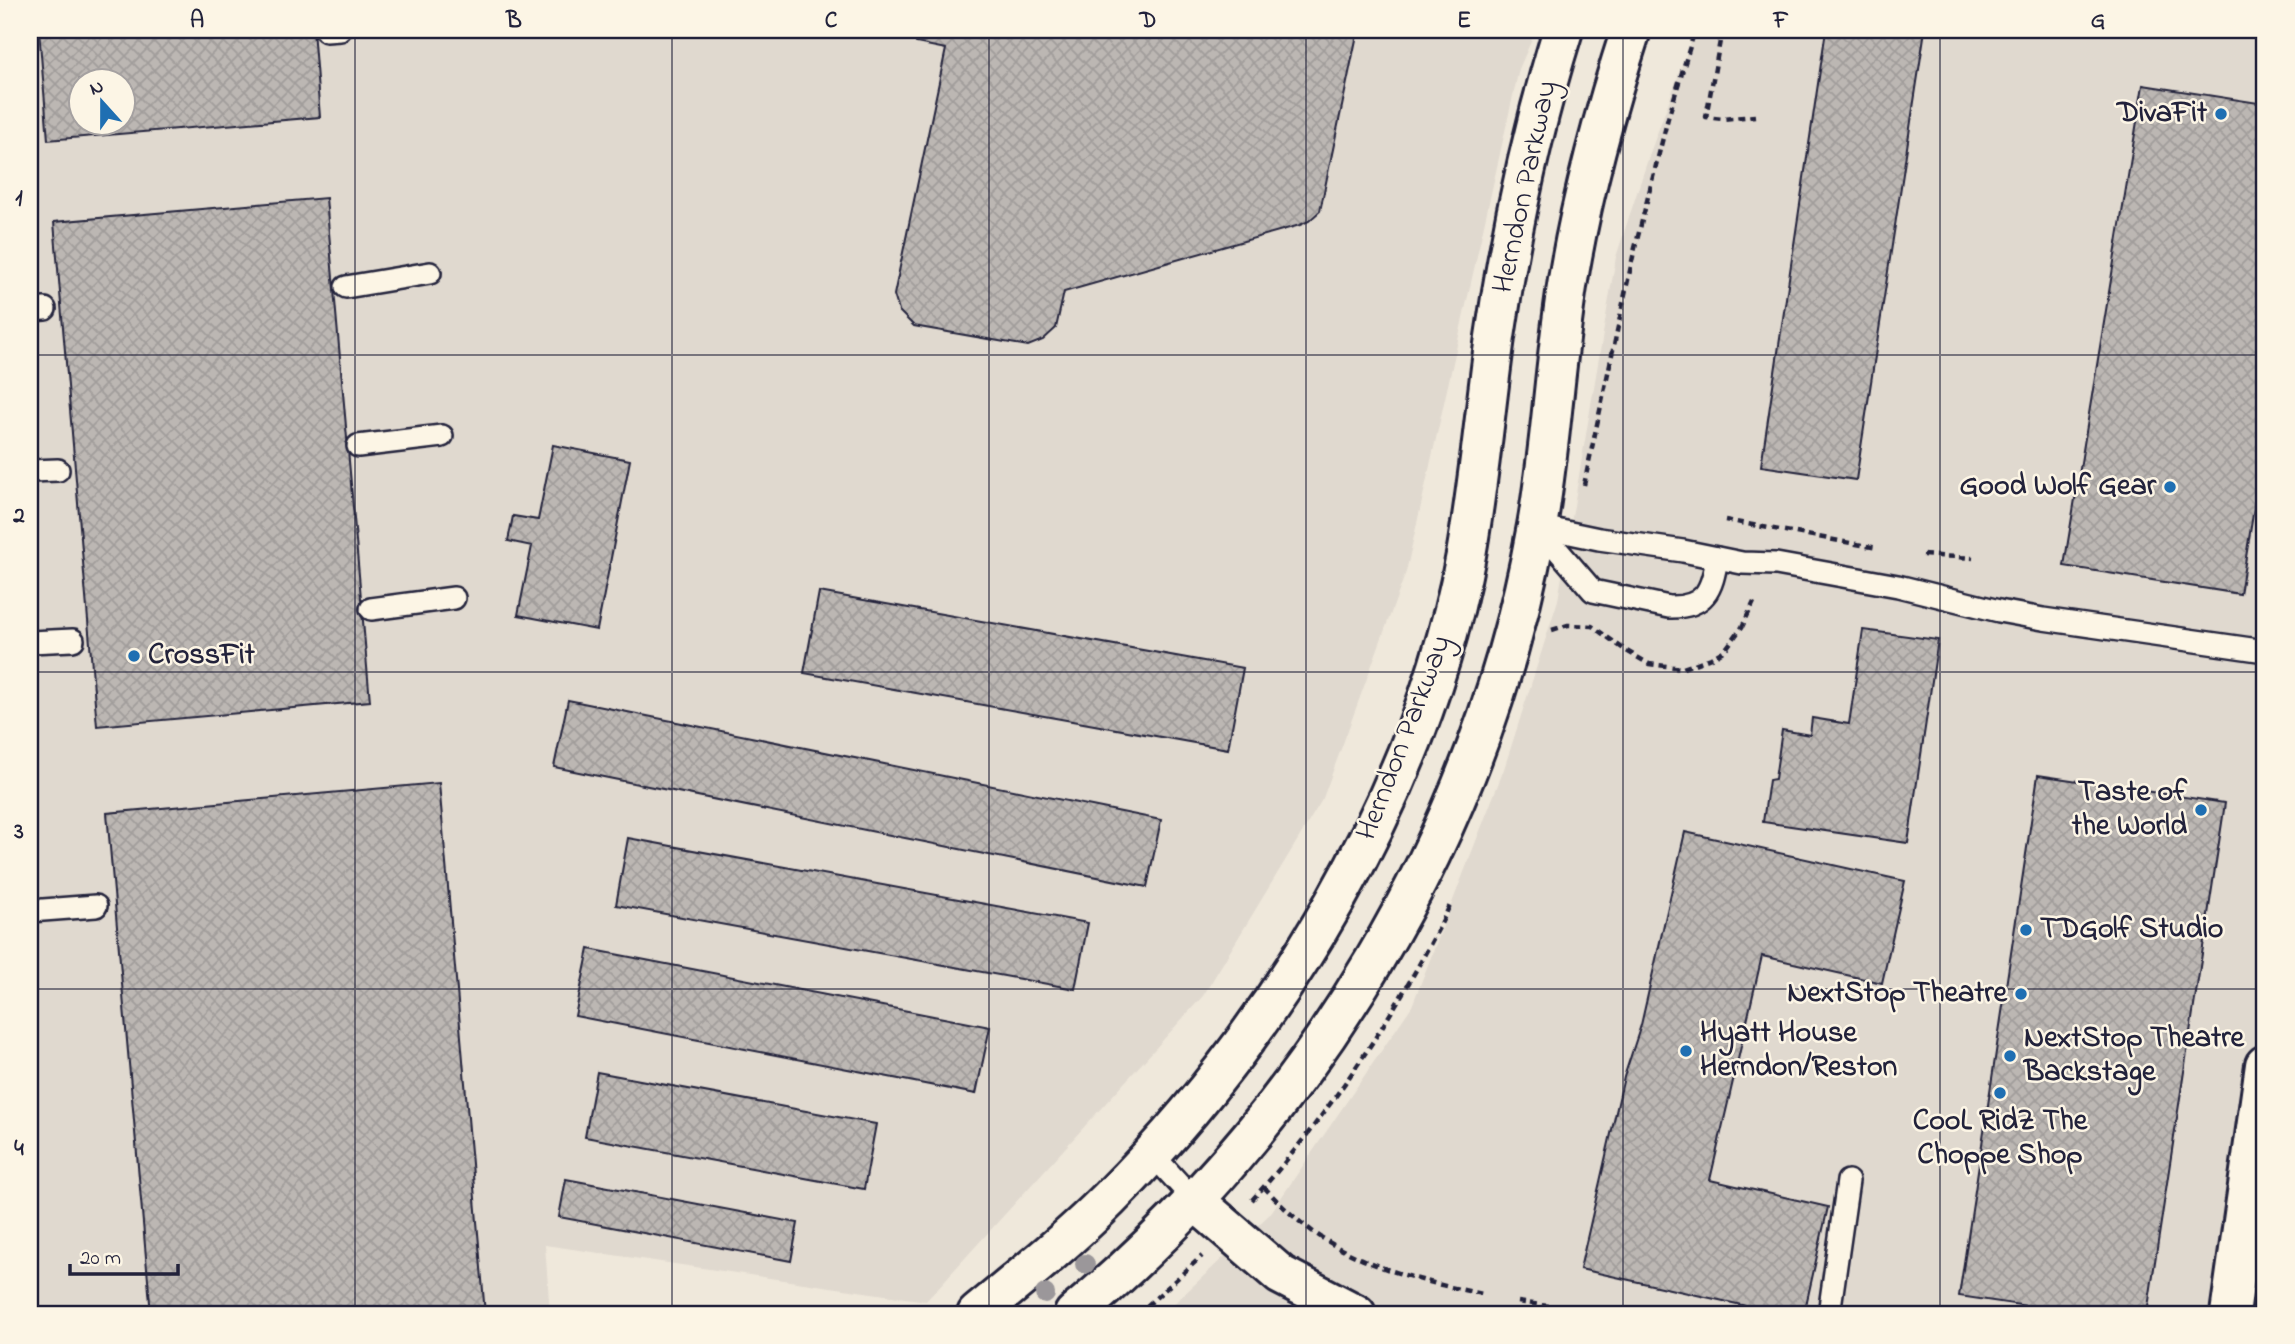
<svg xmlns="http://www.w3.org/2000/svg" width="2295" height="1344" font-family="'Indie Flower',sans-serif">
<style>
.built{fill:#e0d9cf;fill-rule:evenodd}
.building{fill:url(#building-cross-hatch);stroke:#22223b;stroke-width:2;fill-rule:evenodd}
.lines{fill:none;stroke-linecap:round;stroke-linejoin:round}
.lane-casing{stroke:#22223b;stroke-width:26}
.street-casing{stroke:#22223b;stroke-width:44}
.secondary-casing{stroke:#22223b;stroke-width:44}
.path{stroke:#22223b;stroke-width:4.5;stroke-dasharray:7 5;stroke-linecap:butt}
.lane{stroke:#fcf5e5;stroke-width:21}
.street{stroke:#fcf5e5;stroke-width:38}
.secondary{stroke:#fcf5e5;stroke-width:38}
.tree{fill:#9b979a}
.grid{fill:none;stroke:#22223b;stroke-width:2;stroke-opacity:0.55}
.poi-dot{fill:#1f6fb2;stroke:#fcf5e5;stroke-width:2.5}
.labels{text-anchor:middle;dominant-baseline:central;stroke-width:5;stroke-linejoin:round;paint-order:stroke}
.poi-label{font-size:30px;font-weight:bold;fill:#22223b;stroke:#fcf5e5;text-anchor:end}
.street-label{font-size:30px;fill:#22223b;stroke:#fcf5e5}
.neatline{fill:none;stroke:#22223b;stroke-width:2.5}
.grid-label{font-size:23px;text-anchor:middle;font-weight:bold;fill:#22223b}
</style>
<defs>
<pattern id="building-cross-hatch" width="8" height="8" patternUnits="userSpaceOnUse" patternTransform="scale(1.75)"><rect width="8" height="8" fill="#bcb7b3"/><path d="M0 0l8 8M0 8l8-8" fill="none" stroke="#a19d9b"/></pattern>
</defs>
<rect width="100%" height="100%" fill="#efe8db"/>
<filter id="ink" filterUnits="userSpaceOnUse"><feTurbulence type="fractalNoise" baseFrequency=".0143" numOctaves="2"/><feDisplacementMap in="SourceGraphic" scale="14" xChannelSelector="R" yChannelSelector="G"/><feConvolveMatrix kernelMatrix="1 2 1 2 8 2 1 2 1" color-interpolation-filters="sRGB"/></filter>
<g filter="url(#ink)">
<g class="built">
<path d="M 30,30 L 1536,30 L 1519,69 L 1406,572 L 1323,798 L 1203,996 L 926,1301 L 545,1245 L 550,1314 L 30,1314 ZM 80,80 L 122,80 L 122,122 L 80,122 Z"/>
<polygon points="1695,30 2265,30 2265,1314 1163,1314 1270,1214 1412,1006 1504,769 1558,600 1616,257 1650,153"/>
</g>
<g class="building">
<path d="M 39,30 L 313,30 L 320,117 L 48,140 ZM 80,80 L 122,80 L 122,122 L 80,122 Z"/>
<polygon points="915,30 1358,30 1320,211 1309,221 1300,225 1064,292 1056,328 1043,340 1028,346 914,326 899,311 894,295 946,49 916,43"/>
<polygon points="1826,30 1925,30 1856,480 1761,466"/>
<polygon points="2143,85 2265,104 2265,441 2240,594 2064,566"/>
<polygon points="326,198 370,701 97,726 54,222"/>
<polygon points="553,445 630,460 597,630 518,615 532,546 508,541 513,516 538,520"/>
<polygon points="819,592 1243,668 1228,749 804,673"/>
<polygon points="1863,630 1938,640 1908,843 1763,822 1769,780 1775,779 1782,730 1810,735 1812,718 1849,724"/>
<polygon points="568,700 1161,820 1147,887 554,767"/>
<polygon points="2038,775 2225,803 2147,1314 2081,1314 1959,1296"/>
<polygon points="439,783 485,1314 151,1314 107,813"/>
<polygon points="1685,832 1905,881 1882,983 1762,956 1710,1180 1828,1207 1804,1314 1782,1314 1580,1269 1624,1077 1641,1025"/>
<polygon points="628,838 1088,923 1075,989 616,905"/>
<polygon points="589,949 990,1027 976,1094 575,1016"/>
<polygon points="597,1072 876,1124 864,1189 585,1137"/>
<polygon points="566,1179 798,1223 791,1261 559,1217"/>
</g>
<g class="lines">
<defs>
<g id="lane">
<polyline points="326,31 340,30"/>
<polyline points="346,287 430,273"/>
<polyline points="30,310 45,309"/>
<polyline points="358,446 442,436"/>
<polyline points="30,471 58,470"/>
<polyline points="1537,526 1599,539 1683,551 1742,563 1776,564 1898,586 1999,611 2043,619 2265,651"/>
<path d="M 1537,526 L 1593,591 L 1669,607 C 1705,608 1712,590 1717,558"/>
<polyline points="371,609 454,598"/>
<polyline points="30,642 73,640"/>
<polyline points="30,911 96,906"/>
<polyline points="1152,1154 1195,1201"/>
<polyline points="1829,1314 1848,1181"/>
</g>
<g id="street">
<polyline points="1195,1201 1281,1275 1356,1314"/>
<polyline points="2230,1314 2265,1065"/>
</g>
<g id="secondary">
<path d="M 977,1314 C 1022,1277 1068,1240 1109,1199 C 1278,1030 1422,791 1466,555 C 1479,482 1485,410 1495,337 C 1510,233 1532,130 1563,30"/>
<path d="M 1074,1314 C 1312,1115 1482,833 1537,526 C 1552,441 1555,353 1570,268 C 1584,188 1606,107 1631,30"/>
</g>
</defs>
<use href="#lane" class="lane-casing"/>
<use href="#street" class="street-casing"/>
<use href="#secondary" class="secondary-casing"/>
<g class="path">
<polyline points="1722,30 1706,117 1722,119 1755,116"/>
<polyline points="1584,485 1634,252 1668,118 1695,30"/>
<polyline points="1725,520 1878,548"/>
<polyline points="1923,555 1973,558"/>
<polyline points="1552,630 1568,625 1592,626 1625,650 1649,664 1683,668 1711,658 1725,650 1742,627 1754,602"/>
<path d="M 1264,1187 C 1279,1203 1294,1218 1312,1231 C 1362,1267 1423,1282 1483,1294"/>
<path d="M 1252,1200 C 1313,1133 1366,1057 1411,979 C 1425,954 1439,929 1451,903"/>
<polyline points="1518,1302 1608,1314"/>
<polyline points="1138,1314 1202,1256"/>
</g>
<use href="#lane" class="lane"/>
<use href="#street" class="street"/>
<use href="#secondary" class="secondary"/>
</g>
<g class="tree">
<circle cx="1085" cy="1264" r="10"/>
<circle cx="1045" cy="1294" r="10"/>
</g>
</g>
<path class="grid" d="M 355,30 L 355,1314M 672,30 L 672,1314M 989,30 L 989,1314M 1306,30 L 1306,1314M 1623,30 L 1623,1314M 1940,30 L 1940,1314M 30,355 L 2265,355M 30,672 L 2265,672M 30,989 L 2265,989"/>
<g class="poi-dot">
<circle cx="2221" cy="114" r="7"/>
<circle cx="2170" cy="487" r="7"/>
<circle cx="134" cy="656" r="7"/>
<circle cx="2201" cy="810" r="7"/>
<circle cx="2026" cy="930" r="7"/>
<circle cx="2021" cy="994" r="7"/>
<circle cx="1686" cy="1051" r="7"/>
<circle cx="2010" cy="1056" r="7"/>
<circle cx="2000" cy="1093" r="7"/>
</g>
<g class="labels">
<g class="poi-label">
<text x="2207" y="114">DivaFit</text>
<text x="2156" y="487">Good Wolf Gear</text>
<text x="148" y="656" text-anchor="start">CrossFit</text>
<text x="2187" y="793">Taste of<tspan x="2187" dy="34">the World</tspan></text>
<text x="2040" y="930" text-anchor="start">TDGolf Studio</text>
<text x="2007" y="994">NextStop Theatre</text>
<text x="1700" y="1034" text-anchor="start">Hyatt House<tspan x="1700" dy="34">Herndon/Reston</tspan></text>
<text x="2024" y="1039" text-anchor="start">NextStop Theatre<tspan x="2024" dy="34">Backstage</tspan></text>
<text x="2000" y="1122" text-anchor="middle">CooL RidZ The<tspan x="2000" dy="34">Choppe Shop</tspan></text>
</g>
<g class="street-label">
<text transform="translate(1526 187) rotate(-78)">Herndon Parkway</text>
<text transform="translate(1405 738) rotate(-69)">Herndon Parkway</text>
</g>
</g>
<rect width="2295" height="1344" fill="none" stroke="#fcf5e5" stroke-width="77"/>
<g transform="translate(102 102) rotate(339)"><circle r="33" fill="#fcf5e5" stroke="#a5a1a1" stroke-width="2"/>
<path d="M0-5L12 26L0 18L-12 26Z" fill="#1f6fb2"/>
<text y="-10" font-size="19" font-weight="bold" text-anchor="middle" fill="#22223b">N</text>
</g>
<path d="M70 1264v10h108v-10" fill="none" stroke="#22223b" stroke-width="3.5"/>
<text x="80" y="1264" font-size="21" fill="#22223b" stroke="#fcf5e5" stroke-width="5" paint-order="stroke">20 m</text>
<rect x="38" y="38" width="2218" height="1268" class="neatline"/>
<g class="grid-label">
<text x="197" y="27">A</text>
<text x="514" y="27">B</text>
<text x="831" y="27">C</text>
<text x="1148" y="27">D</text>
<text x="1464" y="27">E</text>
<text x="1781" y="27">F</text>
<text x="2098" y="27">G</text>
<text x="19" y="205">1</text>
<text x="19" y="522">2</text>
<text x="19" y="838">3</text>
<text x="19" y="1155">4</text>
</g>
</svg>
